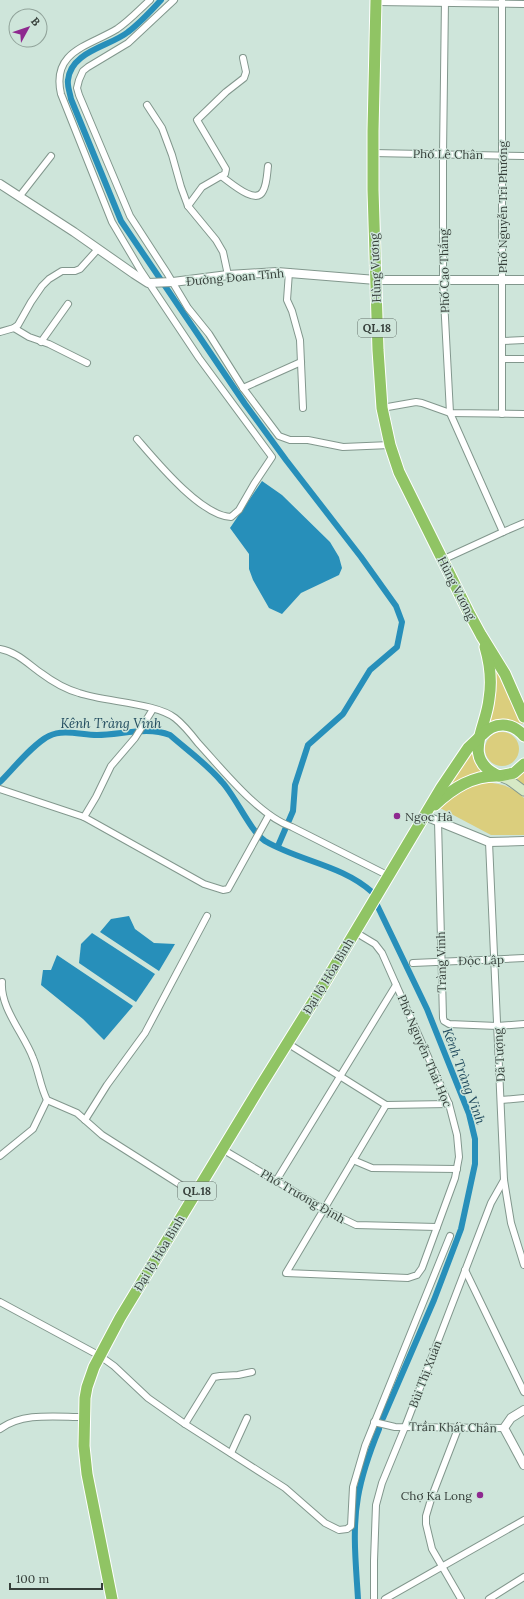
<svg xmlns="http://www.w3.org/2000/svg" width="524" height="1599" font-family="Lora,serif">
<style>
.green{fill:#dbce7d}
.water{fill:#278fba}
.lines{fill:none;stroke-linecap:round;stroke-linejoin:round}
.canal{stroke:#278fba;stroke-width:6}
.minor-casing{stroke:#82978d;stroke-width:8}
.tertiary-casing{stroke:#82978d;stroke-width:10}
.secondary-casing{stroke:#82978d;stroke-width:11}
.trunk-casing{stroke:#fff;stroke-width:13}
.minor{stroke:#fff;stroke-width:6}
.tertiary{stroke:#fff;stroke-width:8}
.secondary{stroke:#d6e9c5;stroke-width:9}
.trunk{stroke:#90c464;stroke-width:11}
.poi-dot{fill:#8e298f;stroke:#cee5da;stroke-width:1.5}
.labels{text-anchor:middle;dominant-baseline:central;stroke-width:3;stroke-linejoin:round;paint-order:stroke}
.shield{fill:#cee5da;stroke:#64716a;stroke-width:1}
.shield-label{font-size:11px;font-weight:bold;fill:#363f3a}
.street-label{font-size:12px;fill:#363f3a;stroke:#cee5da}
.poi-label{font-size:12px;fill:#363f3a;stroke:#cee5da;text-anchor:start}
.water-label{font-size:13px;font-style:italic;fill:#214b5e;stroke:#cee5da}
</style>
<rect width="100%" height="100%" fill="#cee5da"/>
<g class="green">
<polygon points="495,664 522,721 523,724 512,721 489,722"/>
<circle cx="502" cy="749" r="17"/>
<polygon points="472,748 484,772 444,789"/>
<polygon points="524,768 524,785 513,776"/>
<path d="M 481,783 C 498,782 512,786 524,798 L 524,835 L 491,835 L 440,808 C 452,794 464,788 481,783 Z"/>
</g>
<g class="water">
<polygon points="262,481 282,495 330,542 339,557 342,568 339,575 301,593 282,614 269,608 253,580 249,569 249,554 230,528"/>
<polygon points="129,916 135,929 154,943 175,944 159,971 100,932 111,919"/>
<polygon points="92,933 155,974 136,1002 79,963 81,944"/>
<polygon points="57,955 133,1006 104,1040 83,1019 41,985 43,970 51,970"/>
</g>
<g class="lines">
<g class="canal">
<path d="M 161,0 C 151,11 140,23 128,32 C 109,47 71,51 68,80 C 67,86 70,93 71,99 L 121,221 L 245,404 L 286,460 L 361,557 L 396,606 L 402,622 L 397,647 L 370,670 L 343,714 L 308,745 L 295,785 L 293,811 L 278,846"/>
<path d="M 0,782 C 13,769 34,743 49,736 C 64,729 81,735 97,735 C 121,735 147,726 170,735 C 187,750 207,764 222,782 C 236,797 250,831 265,841 C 299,861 342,865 372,892"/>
<polyline points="377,905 427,1009 469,1114 475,1139 475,1164 461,1229 434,1300 383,1418"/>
<path d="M 358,1599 C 356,1565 352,1530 358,1497 C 362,1473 370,1451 379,1429"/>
</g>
<defs>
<g id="minor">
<polyline points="174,0 128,43 88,67 83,71 79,80 77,88 79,95 130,216 167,273 188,308 209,334 243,388 279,436 290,440 308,440 343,447 390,445"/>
<polyline points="445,0 443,154 443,280 450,413 503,532"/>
<polyline points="502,0 502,414"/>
<polyline points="376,2 524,4"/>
<polyline points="147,105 162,128 172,155 181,187 188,206 216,240 223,252 228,275"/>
<polyline points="373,153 524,156"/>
<polyline points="221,176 225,174 226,169 197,120 226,92 244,78 246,72 243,58"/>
<polyline points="19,197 51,156"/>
<path d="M 188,206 L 202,187 L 221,176 C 230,182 256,206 263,191 C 267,184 267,174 268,166"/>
<polyline points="289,272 287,300 292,311 300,340 303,408"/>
<polyline points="14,328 29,337 49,344 87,363"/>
<polyline points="0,332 14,328 18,325 31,302 42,286 49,279 62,271 75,271 80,269 98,249"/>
<polyline points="502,341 524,340"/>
<polyline points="41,342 68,304"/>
<polyline points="502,359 524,359"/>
<polyline points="243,388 301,362"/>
<polyline points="382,408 416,402 422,403 450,413 524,414"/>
<path d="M 137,439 C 156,461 201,516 231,517 L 239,510 L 254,484 L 272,457 L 199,358 L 141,271 L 112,222 L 61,94 C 51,51 89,46 117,29 C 129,21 139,10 150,0"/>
<polyline points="442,560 503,532 524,523"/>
<path d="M 0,649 C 17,652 28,664 41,673 C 53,682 65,689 79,693 C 105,702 156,703 175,718 C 184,725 191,734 198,743 C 222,769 259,816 292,827 L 389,876"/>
<polyline points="0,789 84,817 204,884 223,890 228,889 269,815"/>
<polyline points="84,817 96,797 111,766 135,738 153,709"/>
<polyline points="438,821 443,1018 444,1021 449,1024 497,1026 524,1024"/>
<polyline points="489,842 504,1180 511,1223 524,1265"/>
<polyline points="355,932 375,944 382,953 449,1104 457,1135 459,1157 455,1178 422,1268 417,1275 408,1278 286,1273 386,1105"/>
<polyline points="413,963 524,958"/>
<path d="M 2,982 C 0,1008 24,1034 33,1058 C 39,1072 40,1086 47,1100 L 77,1113 L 102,1135 L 195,1194"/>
<polyline points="287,1043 386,1105 449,1104"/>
<polyline points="501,1100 524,1098"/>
<polyline points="85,1120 107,1085 145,1033 207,916"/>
<polyline points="222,1149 327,1211 356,1225 437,1227"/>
<polyline points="0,1156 33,1129 47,1100"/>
<polyline points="353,1160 372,1168 457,1169"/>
<polyline points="276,1181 396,985"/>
<polyline points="465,1270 524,1392"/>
<polyline points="0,1302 100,1356 114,1366 148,1398 185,1424 285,1488 325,1523 339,1530 347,1529 351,1526 353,1487 365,1446 450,1236"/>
<polyline points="374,1422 395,1427 504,1428"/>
<polyline points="185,1424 214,1377 220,1376 238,1375 252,1372"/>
<polyline points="459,1426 432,1496 426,1516 426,1524 432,1549 461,1599"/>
<path d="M 0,1429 C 23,1412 56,1417 84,1417"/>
<polyline points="231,1453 247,1418"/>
<polyline points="374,1599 374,1561 376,1505 382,1483 405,1427 491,1203 504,1180"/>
<polyline points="385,1599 524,1520"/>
<polyline points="489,1599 524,1577"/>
</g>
<g id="tertiary">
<polyline points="0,184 74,232 134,274 148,283 173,282 228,275 277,272 376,280 524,280"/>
<polyline points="425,816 489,842 524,841"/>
<polyline points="524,1410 511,1418 504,1428 524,1465"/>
</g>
<polyline id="secondary" points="499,776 509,780 524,791"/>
<g id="trunk">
<polyline points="376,0 373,131 373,190 378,350 382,408 390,445 399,472 468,611 481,635 505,674 524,717"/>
<path d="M 485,647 C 490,664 492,681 489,699 C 486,729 461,759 499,776 L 514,773 L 524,764"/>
<path d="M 482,735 C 495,721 512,722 524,736"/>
<path d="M 435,805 C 453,788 473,775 499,776"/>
<polyline points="112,1599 87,1474 84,1446 85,1398 87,1387 94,1367 120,1318 260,1087 318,994 441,788 468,748 487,730"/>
</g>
</defs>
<use href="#minor" class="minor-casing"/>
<use href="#tertiary" class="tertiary-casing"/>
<use href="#secondary" class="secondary-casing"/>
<use href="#trunk" class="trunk-casing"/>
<use href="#minor" class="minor"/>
<use href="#tertiary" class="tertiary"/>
<use href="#secondary" class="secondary"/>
<use href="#trunk" class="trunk"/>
</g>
<g class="poi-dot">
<circle cx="397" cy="816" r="4"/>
<circle cx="480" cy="1495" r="4"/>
</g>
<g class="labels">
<g class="shield">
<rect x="358" y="319" width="38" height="18" rx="3"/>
<rect x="178" y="1182" width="38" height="18" rx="3"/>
</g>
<g class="shield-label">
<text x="377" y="328">QL.18</text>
<text x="197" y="1191">QL.18</text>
</g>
<g class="street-label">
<text transform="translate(448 154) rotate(1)">Phố Lê Chân</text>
<text transform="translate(502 207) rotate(-90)">Phố Nguyễn Tri Phương</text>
<text transform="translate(375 268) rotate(-92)">Hùng Vương</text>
<text transform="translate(444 271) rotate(-91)">Phố Cao Thắng</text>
<text transform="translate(235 277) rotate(-5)">Đường Đoan Tĩnh</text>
<text transform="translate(457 588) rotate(63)">Hùng Vương</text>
<text transform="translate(481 960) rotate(-2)">Độc Lập</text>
<text transform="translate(441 962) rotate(-91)">Tràng Vinh</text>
<text transform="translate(328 976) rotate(-59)">Đại lộ Hòa Bình</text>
<text transform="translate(425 1051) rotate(67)">Phố Nguyễn Thái Học</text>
<text transform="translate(499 1055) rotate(-93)">Dã Tượng</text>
<text transform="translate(303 1196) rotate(30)">Phố Trương Định</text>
<text transform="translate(159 1253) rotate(-59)">Đại lộ Hòa Bình</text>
<text transform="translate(425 1374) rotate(-69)">Bùi Thị Xuân</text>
<text transform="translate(453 1427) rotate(1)">Trần Khát Chân</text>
</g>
<g class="poi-label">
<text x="405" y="816">Ngọc Hà</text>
<text x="472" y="1495" text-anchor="end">Chợ Ka Long</text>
</g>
<g class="water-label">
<text x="111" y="723">Kênh Tràng Vinh</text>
<text transform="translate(464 1076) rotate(70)">Kênh Tràng Vinh</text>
</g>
</g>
<g transform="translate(28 28) rotate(50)"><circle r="19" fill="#cee5da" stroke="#91a39a"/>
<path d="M0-3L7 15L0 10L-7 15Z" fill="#8e298f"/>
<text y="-6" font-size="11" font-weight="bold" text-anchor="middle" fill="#363f3a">B</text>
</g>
<path d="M10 1583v6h92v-6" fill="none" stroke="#363f3a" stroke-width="2"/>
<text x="16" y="1583" font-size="12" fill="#363f3a" stroke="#cee5da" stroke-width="3" paint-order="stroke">100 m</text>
</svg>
